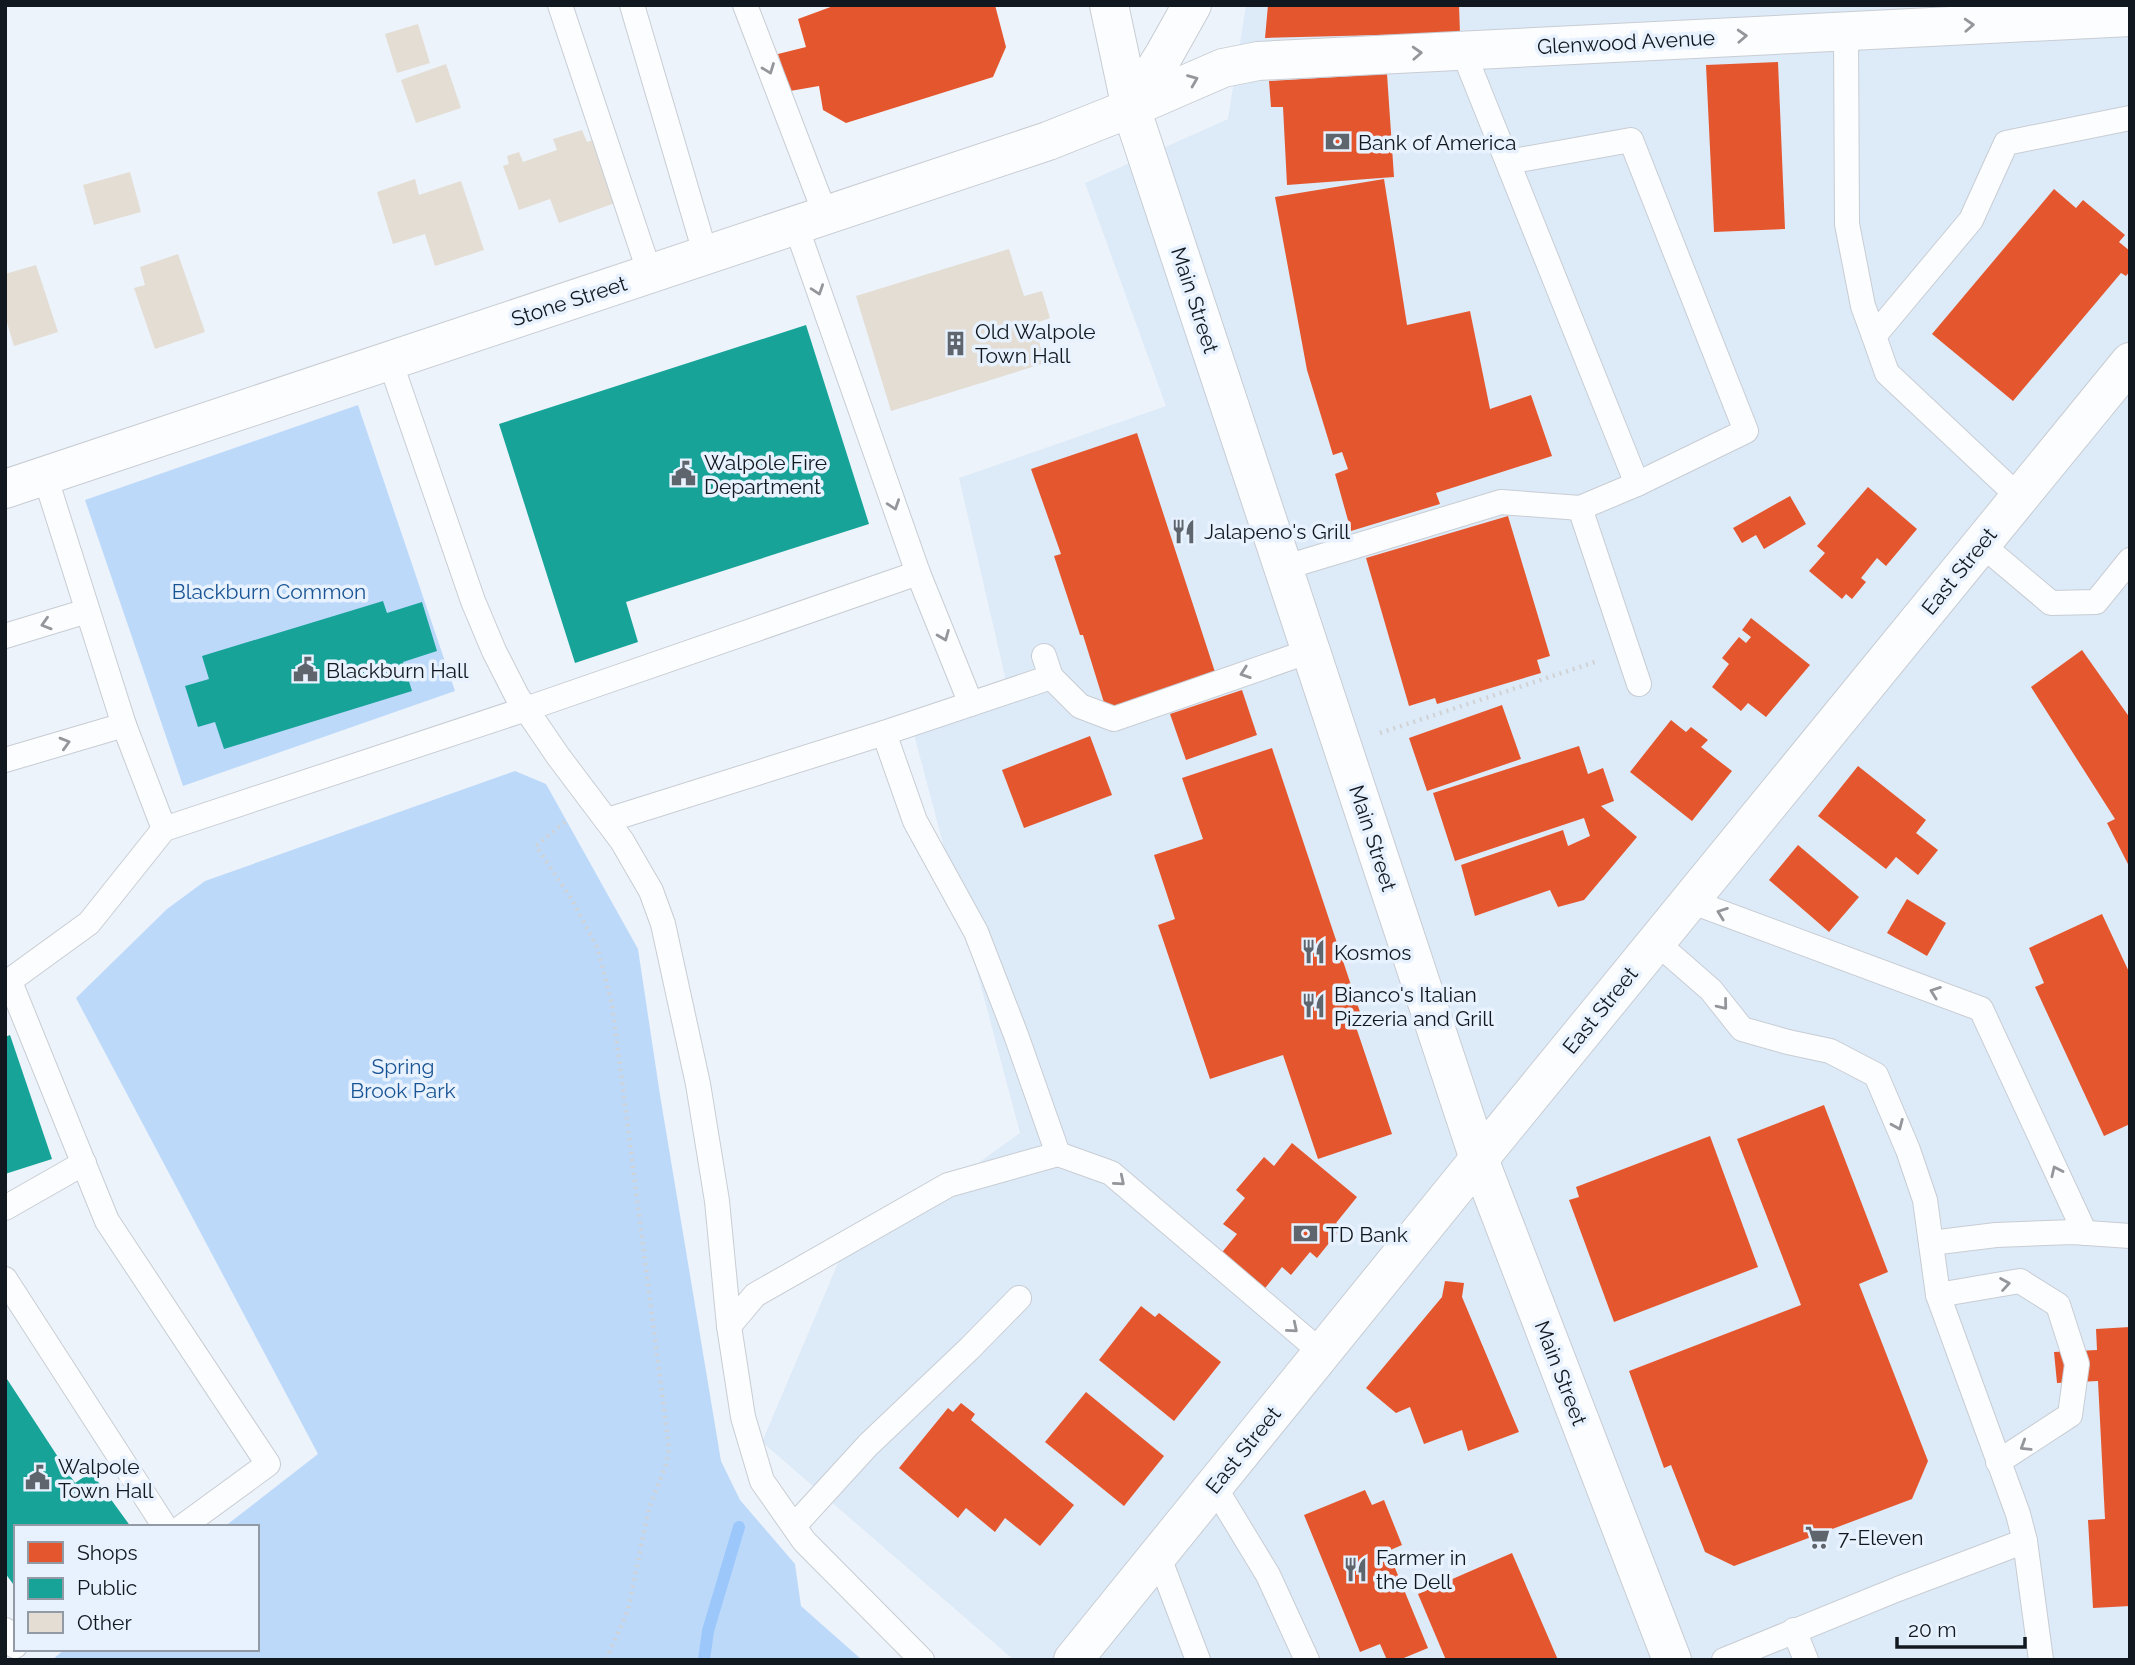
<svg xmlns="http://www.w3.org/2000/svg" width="2135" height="1665" font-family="Raleway,sans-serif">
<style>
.built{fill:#ddeaf8}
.green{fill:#bdd9fa}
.shops{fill:#e4572e}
.public{fill:#17a398}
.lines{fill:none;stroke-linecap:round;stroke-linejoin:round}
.stream{stroke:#9cc7fb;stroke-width:12}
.building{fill:#e3ddd4}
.lane-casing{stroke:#c8cdd4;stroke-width:26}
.street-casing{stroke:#c8cdd4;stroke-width:40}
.secondary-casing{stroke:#c8cdd4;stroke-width:40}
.path{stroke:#d0d2d4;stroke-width:4.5;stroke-dasharray:2 5;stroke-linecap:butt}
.lane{stroke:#fcfdfe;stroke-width:24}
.street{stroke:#fcfdfe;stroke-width:38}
.secondary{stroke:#fcfdfe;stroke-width:38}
.oneway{stroke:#93969a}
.labels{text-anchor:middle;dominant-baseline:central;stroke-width:7;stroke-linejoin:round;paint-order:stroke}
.street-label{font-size:21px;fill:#12181f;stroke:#e8f2ff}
.poi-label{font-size:21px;fill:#12181f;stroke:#e8f2ff;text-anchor:start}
.park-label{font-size:21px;fill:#195494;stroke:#e8f2ff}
</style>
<rect width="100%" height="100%" fill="#edf3fa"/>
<polygon class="built" points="1246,5 2130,5 2130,1660 1014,1660 762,1442 838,1263 1020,1133 912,727 1007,685 959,478 1166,406 1085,183 1228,119"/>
<g class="green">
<polygon points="358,405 455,691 183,786 85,500"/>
<polygon points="515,771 546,784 638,949 660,1095 721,1461 740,1500 795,1564 801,1606 862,1660 52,1660 65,1649 257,1649 257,1527 224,1527 318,1454 76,998 167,909 205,881"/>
</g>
<g class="shops">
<polygon points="836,5 995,5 1006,47 993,77 846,123 823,110 819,86 790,91 778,54 806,47 798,19"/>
<polygon points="1268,5 1459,5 1460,33 1265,38"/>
<polygon points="1778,62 1785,229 1714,232 1706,65"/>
<polygon points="1387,74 1394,177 1287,185 1283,107 1271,107 1269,81"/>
<polygon points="1384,179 1407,325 1470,311 1490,409 1531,395 1552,456 1436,493 1440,504 1351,531 1335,474 1348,469 1342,452 1333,455 1307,370 1275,197"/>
<polygon points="2054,189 2076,208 2083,200 2125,235 2119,242 2130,251 2130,271 2126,276 2121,273 2013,401 1932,334"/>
<polygon points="1137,433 1215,672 1106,709 1083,635 1080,635 1054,556 1061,554 1031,469"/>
<polygon points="1868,487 1917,529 1886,566 1877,558 1861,578 1866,582 1852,599 1846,594 1842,599 1809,571 1825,553 1817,546"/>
<polygon points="1790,496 1806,524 1764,549 1756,535 1742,543 1733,528"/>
<polygon points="1508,516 1550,656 1537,660 1541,673 1437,704 1435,698 1409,706 1366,558"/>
<polygon points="1751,618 1810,665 1766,717 1748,703 1741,711 1712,687 1729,664 1722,658 1739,637 1746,643 1751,637 1742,630"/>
<polygon points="2082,650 2130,718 2130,868 2107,823 2115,819 2031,687"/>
<polygon points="1242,690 1257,735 1186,760 1170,714"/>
<polygon points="1502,705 1521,759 1427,791 1409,738"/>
<polygon points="1671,720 1686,732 1691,727 1708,740 1701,747 1732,771 1692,821 1630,772"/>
<polygon points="1090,736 1112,795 1024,828 1002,770"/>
<polygon points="1579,746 1588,774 1603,768 1614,801 1601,806 1637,837 1584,900 1558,907 1550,890 1475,916 1461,865 1563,830 1568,846 1590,836 1584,818 1455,861 1433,793"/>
<polygon points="1272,748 1364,1024 1356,1027 1392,1134 1318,1159 1283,1055 1210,1079 1158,925 1175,919 1154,855 1203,839 1182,778"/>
<polygon points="1858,766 1926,820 1916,833 1938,850 1918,875 1896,857 1886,869 1818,816"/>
<polygon points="1798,845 1859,897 1829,932 1769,880"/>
<polygon points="1907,899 1946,923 1927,956 1887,933"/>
<polygon points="2102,914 2130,974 2130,1124 2104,1136 2035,987 2044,983 2029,948"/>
<polygon points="1824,1105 1888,1272 1859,1284 1928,1461 1912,1499 1734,1566 1705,1552 1671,1465 1664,1468 1629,1371 1801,1305 1737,1139"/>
<polygon points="1710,1136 1758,1267 1614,1322 1569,1200 1579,1197 1576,1187"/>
<polygon points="1292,1143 1357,1197 1336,1223 1342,1227 1317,1258 1310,1252 1291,1275 1282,1267 1262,1292 1219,1256 1237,1234 1223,1224 1245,1198 1236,1190 1264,1157 1274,1166"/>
<polygon points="1445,1281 1464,1283 1462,1297 1519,1432 1468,1451 1462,1430 1424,1444 1410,1407 1396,1413 1366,1388 1442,1297"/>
<polygon points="1141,1306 1155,1317 1159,1313 1221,1362 1174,1421 1099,1360"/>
<polygon points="2130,1327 2130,1606 2093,1608 2088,1520 2105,1519 2098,1381 2057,1383 2054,1352 2097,1350 2096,1329"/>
<polygon points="1086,1392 1164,1456 1124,1506 1045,1442"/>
<polygon points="961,1403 975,1414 971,1420 1074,1505 1040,1546 1005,1518 995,1532 966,1508 958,1518 899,1468 948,1408 953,1412"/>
<polygon points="1365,1490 1372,1505 1384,1500 1402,1545 1388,1551 1428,1648 1399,1660 1387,1660 1380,1644 1360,1652 1304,1515"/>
<polygon points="1512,1553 1558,1660 1446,1660 1418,1594"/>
</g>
<g class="public">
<polygon points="806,325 869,524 626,602 638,642 575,663 499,424"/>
<polygon points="383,601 387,613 422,602 437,651 403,662 412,691 224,749 215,722 198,727 185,686 209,679 202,656"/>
<polygon points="10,1035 52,1159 5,1174 5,1037"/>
<polygon points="5,1376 75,1483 91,1472 131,1527 16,1527 16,1588 5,1573"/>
</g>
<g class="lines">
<polyline class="stream" points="704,1660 708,1631 739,1527"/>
</g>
<g class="building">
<polygon points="418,24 430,63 397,73 385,34"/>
<polygon points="446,64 461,108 416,123 401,80"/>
<polygon points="582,130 587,142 593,140 615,203 559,223 550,199 519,210 503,166 509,164 507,156 519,152 523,162 557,150 553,139"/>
<polygon points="130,172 141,212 94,225 83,185"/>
<polygon points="415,179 419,195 461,181 484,250 435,266 425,234 393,244 377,192"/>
<polygon points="1009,249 1024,296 1042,291 1050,318 1034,324 1045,363 891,411 856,296"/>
<polygon points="178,254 205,332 155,349 134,288 145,285 140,267"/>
<polygon points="36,265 58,332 14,346 5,316 5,274"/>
</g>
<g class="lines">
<defs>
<g id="lane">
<polyline points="560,5 650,274"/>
<polyline points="632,5 706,256"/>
<polyline points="745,5 826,216"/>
<polyline points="1846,31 1847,224 1863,306 1874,336"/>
<polyline points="1463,51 1637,484 1580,508 1639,684"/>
<polyline points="1508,162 1631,140 1746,431 1637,484"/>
<polyline points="796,226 918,573 971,704"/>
<polyline points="390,361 473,601 494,651 517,696 558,756 622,841 651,891 663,924 698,1084 717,1201 729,1326 743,1417 762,1481 804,1541 922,1660"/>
<polyline points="45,476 124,725 164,829"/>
<polyline points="2019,497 1887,373 1874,336 1971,220 2006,143 2130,118"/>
<polyline points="1981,544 2051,603 2096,602 2130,560"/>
<polyline points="1283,568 1501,502 1580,508"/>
<polyline points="5,636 87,611"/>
<polyline points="1051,677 1080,706 1114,719 1310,651"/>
<polyline points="5,760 124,725"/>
<polyline points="608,820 884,733 1051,677 1044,656"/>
<polyline points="1690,901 1981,1009 2085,1233"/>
<polyline points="1656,942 1711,990 1742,1029 1788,1042 1830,1051 1876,1075 1908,1150 1925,1200 1938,1295 2018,1514 2025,1541 2041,1660"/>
<polyline points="10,982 107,1221 268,1464 182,1527"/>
<polyline points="5,984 89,923 164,829 526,709 918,573"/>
<polyline points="1058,1154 1111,1173 1321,1352"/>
<polyline points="5,1208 84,1163"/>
<polyline points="1931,1243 1996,1235 2073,1232 2130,1236"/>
<polyline points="5,1279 165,1527"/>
<polyline points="1938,1295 2020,1281 2058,1305 2077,1364 2070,1415 1998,1462"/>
<polyline points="729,1326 755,1295 948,1185 1058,1154 1016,1035 976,932 915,821 884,733"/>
<polyline points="1214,1486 1268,1575 1307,1660"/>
<polyline points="794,1526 868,1445 969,1349 1019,1298"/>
<polyline points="1158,1555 1198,1660"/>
<polyline points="5,1630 15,1646"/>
<polyline points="1794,1630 1806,1660"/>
<polyline points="1724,1660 1898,1589 2025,1541"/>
</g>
<polyline id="street" points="1131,108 1223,68 1258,61 2130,17"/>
<g id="secondary">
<polyline points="1109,5 1131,108 1479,1159 1672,1660"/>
<polyline points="1131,108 1164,55 1192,5"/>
<polyline points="5,489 1048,141 1131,108"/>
<polyline points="1073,1660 1479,1159 2130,362"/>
</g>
</defs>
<use href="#lane" class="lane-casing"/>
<use href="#street" class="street-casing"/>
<use href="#secondary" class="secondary-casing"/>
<g class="path">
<polyline points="1380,733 1598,661"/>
<polyline points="565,822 536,846 572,900 597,947 612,1004 669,1448 666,1465 649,1508 628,1610 606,1660"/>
</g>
<use href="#lane" class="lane"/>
<use href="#street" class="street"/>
<use href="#secondary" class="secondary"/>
</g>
<defs><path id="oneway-chevron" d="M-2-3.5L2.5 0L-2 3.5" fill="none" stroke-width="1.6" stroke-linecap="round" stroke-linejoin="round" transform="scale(1.75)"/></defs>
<g class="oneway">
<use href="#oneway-chevron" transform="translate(1969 25) rotate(-3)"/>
<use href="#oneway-chevron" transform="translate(1742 36) rotate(-3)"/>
<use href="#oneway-chevron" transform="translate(1417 53) rotate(-3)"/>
<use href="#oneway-chevron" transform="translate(769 69) rotate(69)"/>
<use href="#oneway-chevron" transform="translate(1193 80) rotate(-22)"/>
<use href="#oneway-chevron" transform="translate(818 290) rotate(71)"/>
<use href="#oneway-chevron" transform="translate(894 505) rotate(71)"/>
<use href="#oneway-chevron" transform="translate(46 624) rotate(163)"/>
<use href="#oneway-chevron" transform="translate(944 636) rotate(68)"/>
<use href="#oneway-chevron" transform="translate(1245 673) rotate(161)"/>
<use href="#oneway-chevron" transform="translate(65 743) rotate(-16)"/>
<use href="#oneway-chevron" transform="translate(1722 913) rotate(-160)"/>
<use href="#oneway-chevron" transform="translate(1935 992) rotate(-160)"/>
<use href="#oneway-chevron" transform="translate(1723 1005) rotate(51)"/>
<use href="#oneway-chevron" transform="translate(1898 1125) rotate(67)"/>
<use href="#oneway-chevron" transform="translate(2056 1171) rotate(-115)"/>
<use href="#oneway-chevron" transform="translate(1120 1181) rotate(40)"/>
<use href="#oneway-chevron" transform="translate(2005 1284) rotate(-9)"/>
<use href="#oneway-chevron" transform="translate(1293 1328) rotate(40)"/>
<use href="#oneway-chevron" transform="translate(2025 1446) rotate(148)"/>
</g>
<defs>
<symbol id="bank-bare" viewBox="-9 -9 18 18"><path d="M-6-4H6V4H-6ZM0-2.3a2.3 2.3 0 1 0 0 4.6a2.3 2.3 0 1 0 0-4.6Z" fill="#5f656c" stroke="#e8f2ff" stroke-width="2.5" paint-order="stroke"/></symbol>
<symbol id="building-bare" viewBox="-9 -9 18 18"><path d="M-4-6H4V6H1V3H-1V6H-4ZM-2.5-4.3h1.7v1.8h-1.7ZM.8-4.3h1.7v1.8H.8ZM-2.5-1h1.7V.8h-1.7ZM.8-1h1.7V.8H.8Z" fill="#5f656c" stroke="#e8f2ff" stroke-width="2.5" paint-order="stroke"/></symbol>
<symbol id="civic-bare" viewBox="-9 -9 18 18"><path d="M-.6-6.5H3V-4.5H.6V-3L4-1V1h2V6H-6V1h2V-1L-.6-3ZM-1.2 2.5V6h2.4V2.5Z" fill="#5f656c" stroke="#e8f2ff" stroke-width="2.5" paint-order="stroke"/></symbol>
<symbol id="restaurant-bare" viewBox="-9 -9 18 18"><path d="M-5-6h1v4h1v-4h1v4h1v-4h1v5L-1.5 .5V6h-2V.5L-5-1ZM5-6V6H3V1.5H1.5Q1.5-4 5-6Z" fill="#5f656c" stroke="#e8f2ff" stroke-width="2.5" paint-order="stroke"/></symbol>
<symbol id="supermarket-bare" viewBox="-9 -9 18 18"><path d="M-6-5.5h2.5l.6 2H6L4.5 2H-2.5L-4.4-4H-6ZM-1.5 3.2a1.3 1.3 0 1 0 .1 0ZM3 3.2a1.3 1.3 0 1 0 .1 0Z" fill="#5f656c" stroke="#e8f2ff" stroke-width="2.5" paint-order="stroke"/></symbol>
</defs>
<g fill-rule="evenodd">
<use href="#bank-bare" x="1320" y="124" width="35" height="35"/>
<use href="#building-bare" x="938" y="326" width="35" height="35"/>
<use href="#civic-bare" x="666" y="456" width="35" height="35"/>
<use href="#restaurant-bare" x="1166" y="514" width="35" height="35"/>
<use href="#civic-bare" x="288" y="652" width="35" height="35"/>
<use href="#restaurant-bare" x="1296" y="934" width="35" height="35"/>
<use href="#restaurant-bare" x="1296" y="988" width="35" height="35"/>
<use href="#bank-bare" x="1288" y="1216" width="35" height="35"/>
<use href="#civic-bare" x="20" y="1460" width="35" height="35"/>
<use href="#supermarket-bare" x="1800" y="1520" width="35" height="35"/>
<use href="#restaurant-bare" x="1338" y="1552" width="35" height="35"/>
</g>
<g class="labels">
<g class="street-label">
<text transform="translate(1626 42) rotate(-3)">Glenwood Avenue</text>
<text transform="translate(1195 300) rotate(72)">Main Street</text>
<text transform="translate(569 301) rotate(-18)">Stone Street</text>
<text transform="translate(1959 571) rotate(-51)">East Street</text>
<text transform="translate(1373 838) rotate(72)">Main Street</text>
<text transform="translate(1600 1010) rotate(-51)">East Street</text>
<text transform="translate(1561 1373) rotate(69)">Main Street</text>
<text transform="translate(1243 1450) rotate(-51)">East Street</text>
</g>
<g class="poi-label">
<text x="1358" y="142">Bank of America</text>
<text x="975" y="331">Old Walpole<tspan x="975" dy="24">Town Hall</tspan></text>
<text x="704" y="462">Walpole Fire<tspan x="704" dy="24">Department</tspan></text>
<text x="1204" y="531">Jalapeno's Grill</text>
<text x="326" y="670">Blackburn Hall</text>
<text x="1334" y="952">Kosmos</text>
<text x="1334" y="994">Bianco's Italian<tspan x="1334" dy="24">Pizzeria and Grill</tspan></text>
<text x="1326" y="1234">TD Bank</text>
<text x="58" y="1466">Walpole<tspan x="58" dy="24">Town Hall</tspan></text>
<text x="1838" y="1537">7-Eleven</text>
<text x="1376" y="1557">Farmer in<tspan x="1376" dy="24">the Dell</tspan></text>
</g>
<g class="park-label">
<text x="269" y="591">Blackburn Common</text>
<text x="403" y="1066">Spring<tspan x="403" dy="24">Brook Park</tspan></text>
</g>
</g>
<rect width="2135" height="1665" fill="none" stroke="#12181f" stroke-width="14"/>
<rect x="14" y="1525" width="245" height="126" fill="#e8f2ff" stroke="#929ba5" stroke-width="2"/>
<rect x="28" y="1542" width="35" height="21" fill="#e4572e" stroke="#929ba5" stroke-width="2"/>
<text x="77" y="1560" font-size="21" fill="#12181f">Shops</text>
<rect x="28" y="1578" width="35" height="21" fill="#17a398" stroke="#929ba5" stroke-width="2"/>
<text x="77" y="1595" font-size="21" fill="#12181f">Public</text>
<rect x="28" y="1612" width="35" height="21" fill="#e3ddd4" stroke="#929ba5" stroke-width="2"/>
<text x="77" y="1630" font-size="21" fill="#12181f">Other</text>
<path d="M1897 1637v10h128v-10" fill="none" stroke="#12181f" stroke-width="3.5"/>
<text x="1908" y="1637" font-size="21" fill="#12181f" stroke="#e8f2ff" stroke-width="5" paint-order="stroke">20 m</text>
</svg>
